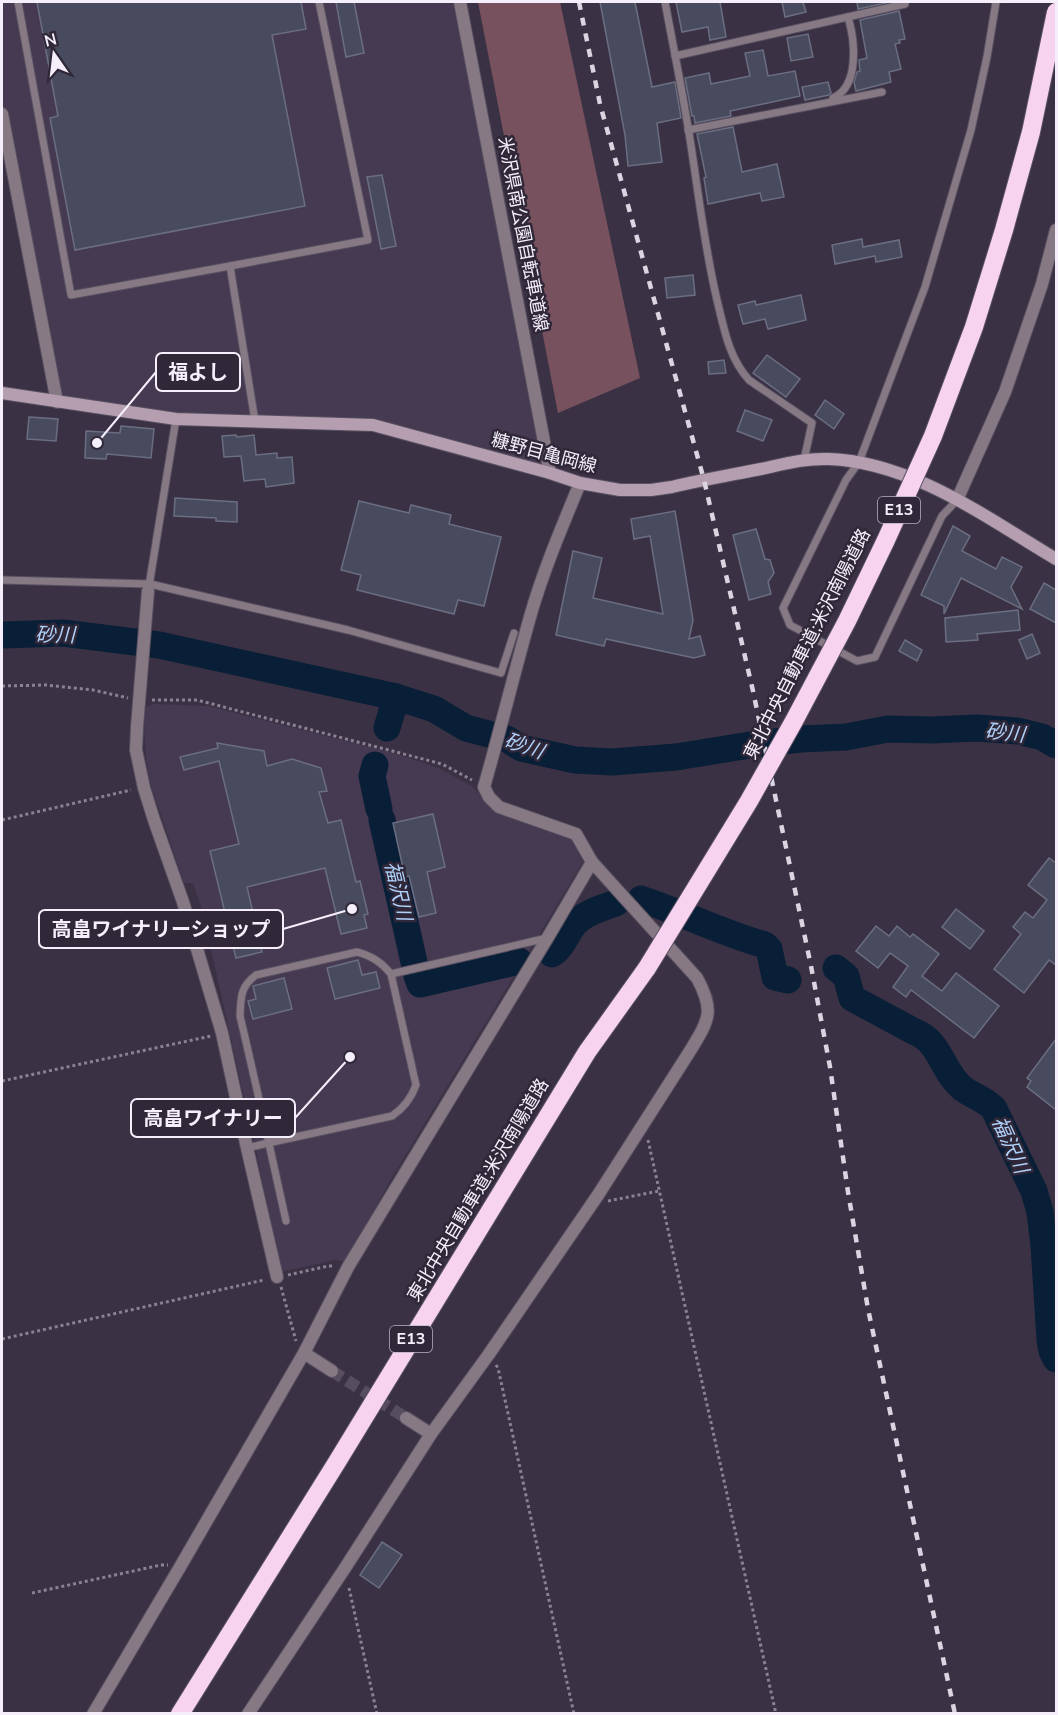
<svg xmlns="http://www.w3.org/2000/svg" width="1058" height="1715" font-family="'Nunito Sans','Noto Sans JP',sans-serif">
<style>
.built{fill:#453a51}
.forest{fill:#77515d}
.lines{fill:none;stroke-linecap:round;stroke-linejoin:round}
.river{stroke:#091f37;stroke-width:27}
.building{fill:#484a5d;stroke:#6b6e82;stroke-width:1.5}
.minor-tunnel{stroke:#564e5f;stroke-width:12;stroke-dasharray:12 6;stroke-linecap:butt}
.service-casing{stroke:#585061;stroke-width:9}
.minor-casing{stroke:#585061;stroke-width:14}
.tertiary-casing{stroke:#585061;stroke-width:14}
.secondary-casing{stroke:#585061;stroke-width:14}
.motorway-casing{stroke:#585061;stroke-width:20}
.path{stroke:#898292;stroke-width:3;stroke-dasharray:3 3;stroke-linecap:butt}
.service{stroke:#877984;stroke-width:7}
.minor{stroke:#877984;stroke-width:12}
.tertiary{stroke:#877984;stroke-width:12}
.secondary{stroke:#b49eb0;stroke-width:12}
.motorway{stroke:#f7d3f0;stroke-width:18}
.rail{stroke:#dbd5e2;stroke-width:4.5;stroke-dasharray:8 8;stroke-linecap:butt}
.motorway-bridge-casing{stroke:#585061;stroke-width:20;stroke-linecap:butt}
.motorway-bridge{stroke:#f7d3f0;stroke-width:18}
.labels{text-anchor:middle;dominant-baseline:central;stroke-width:5;stroke-linejoin:round;paint-order:stroke}
.shield{fill:#302839;stroke:#b9b3c1;stroke-width:1.5}
.shield-label{font-size:16px;font-weight:bold;fill:#f4effb}
.street-label{font-size:18px;fill:#f4effb;stroke:#302839}
.water-label{font-size:20px;font-style:italic;fill:#aed0f9;stroke:#302839}
.leader{fill:none;stroke:#f4effb;stroke-width:2}
.callout-dot{fill:#f4effb;stroke:#302839;stroke-width:2}
.callout{fill:#302839;stroke:#f4effb;stroke-width:2}
.callout-label{font-size:20px;text-anchor:middle;font-weight:bold;fill:#f4effb}
</style>
<rect width="100%" height="100%" fill="#3a3244"/>
<g class="built">
<polygon points="2,2 460,2 550,473 373,425 176,419 57,402 2,114"/>
<polygon points="153,704 208,706 397,754 438,768 472,786 485,801 572,839 583,862 390,1181 346,1262 335,1260 281,1272 255,1146 202,909 193,883 184,883 150,783 146,757 144,727 146,707"/>
</g>
<polygon class="forest" points="478,2 560,2 640,378 558,413"/>
<g class="lines">
<g class="river">
<polyline points="2,635 63,633 159,645 396,697 434,709 466,728 507,739 521,748 575,760 612,762 676,757 756,744 801,739 846,737 888,729 932,730 977,728 1018,731 1042,737 1056,745"/>
<polyline points="387,728 396,697"/>
<polyline points="375,765 372,776 379,809"/>
<polyline points="382,820 414,962"/>
<path d="M 641,899 C 683,913 722,933 765,945 L 769,949 L 775,977 L 788,980"/>
<path d="M 552,954 C 562,948 566,935 573,926 C 583,913 602,908 616,903"/>
<path d="M 836,968 L 846,976 L 852,998 L 913,1031 C 941,1041 941,1070 962,1088 C 972,1096 986,1099 994,1109 L 1034,1191 L 1040,1212 L 1044,1246 L 1050,1340 L 1052,1351 L 1056,1359"/>
<polyline points="417,976 420,984 519,961"/>
</g>
</g>
<g class="building">
<polygon points="37,2 301,2 306,29 272,35 305,206 75,250 50,118 58,116"/>
<polygon points="336,2 354,2 364,53 346,57"/>
<polygon points="600,2 635,2 652,87 675,82 681,118 657,123 662,162 628,166 625,135"/>
<polygon points="676,2 720,2 726,37 710,40 708,27 682,32"/>
<polygon points="782,2 803,2 806,12 785,17"/>
<polygon points="857,2 891,2 858,9"/>
<polygon points="899,11 905,39 899,40 900,43 895,44 901,69 889,72 891,82 856,91 854,82 857,72 860,71 859,60 867,58 860,20"/>
<polygon points="808,34 813,57 791,61 787,38"/>
<polygon points="763,50 768,76 795,71 800,96 730,111 731,116 695,123 694,116 692,116 685,78 709,73 711,84 750,76 745,53"/>
<polygon points="828,82 831,93 829,95 805,100 802,87"/>
<polygon points="733,127 742,172 777,164 784,197 762,201 760,193 708,204 704,178 706,177 697,134"/>
<polygon points="382,175 396,246 381,249 367,177"/>
<polygon points="862,239 863,247 899,240 902,257 876,262 875,256 835,264 832,245"/>
<polygon points="693,275 695,295 667,298 665,278"/>
<polygon points="801,295 806,320 768,329 765,319 743,324 738,305 755,301 756,305"/>
<polygon points="767,355 800,379 786,397 753,373"/>
<polygon points="724,360 726,373 709,374 708,362"/>
<polygon points="825,400 844,414 834,429 815,415"/>
<polygon points="745,410 772,420 763,441 737,431"/>
<polygon points="29,417 58,419 56,441 27,439"/>
<polygon points="121,426 154,429 151,458 107,454 106,459 85,458 86,431 120,433"/>
<polygon points="236,435 237,437 254,435 256,455 277,453 277,458 292,457 294,483 266,487 265,479 244,481 241,456 224,457 222,436"/>
<polygon points="175,498 237,502 237,522 216,521 216,518 174,516"/>
<polygon points="359,501 409,513 411,505 451,515 449,524 501,537 484,606 458,600 454,614 357,590 361,575 341,570"/>
<polygon points="675,511 693,620 689,639 700,636 705,655 694,658 606,639 604,646 556,635 573,551 602,558 593,598 663,614 650,536 634,539 631,519"/>
<polygon points="953,526 970,536 962,551 996,569 1002,557 1022,567 1011,587 1022,609 961,578 944,614 944,606 921,595"/>
<polygon points="756,529 765,559 770,560 774,573 768,582 771,594 749,600 733,535"/>
<polygon points="1044,583 1056,590 1056,623 1030,609"/>
<polygon points="1018,610 1020,630 977,634 978,640 946,642 945,618"/>
<polygon points="1032,634 1040,653 1027,659 1019,640"/>
<polygon points="905,640 922,650 917,661 899,651"/>
<polygon points="217,743 264,751 267,766 292,759 321,768 327,791 319,792 328,823 341,820 356,882 360,881 368,914 364,915 367,928 341,934 325,868 247,887 262,952 236,958 210,851 239,844 219,761 184,770 180,757 218,748"/>
<polygon points="433,814 445,867 427,872 436,913 419,917 409,876 405,877 393,823"/>
<polygon points="1049,858 1056,863 1056,965 1049,960 1024,993 994,969 1021,934 1013,927 1025,912 1033,918 1047,900 1028,885"/>
<polygon points="956,909 984,931 970,949 942,927"/>
<polygon points="876,926 889,936 897,926 910,937 913,934 939,954 922,976 942,991 956,973 999,1006 974,1038 911,990 906,997 893,987 908,966 890,953 878,968 856,951"/>
<polygon points="358,960 362,975 376,972 380,988 335,999 327,968"/>
<polygon points="284,978 292,1009 253,1019 248,1001 256,999 253,986"/>
<polygon points="1056,1039 1056,1110 1027,1087 1031,1081 1027,1078"/>
<polygon points="382,1542 402,1555 379,1588 360,1575"/>
</g>
<g class="lines">
<polyline class="minor-tunnel" points="332,1371 406,1418"/>
<defs>
<g id="service">
<polyline points="18,2 71,295 230,266 255,421"/>
<path d="M 665,2 C 673,45 682,89 689,133 C 698,189 704,245 717,300 C 724,329 729,358 749,380 L 812,423 L 804,460"/>
<polyline points="675,56 905,4"/>
<path d="M 833,98 C 860,86 855,40 848,17"/>
<polyline points="688,130 882,92"/>
<polyline points="230,266 368,240 319,2"/>
<polyline points="957,500 942,516 875,657 857,661 790,625 783,608 846,480 859,462 925,287 971,130 987,57 996,2"/>
<polyline points="2,580 150,584 348,630 501,673 514,633"/>
<polyline points="149,586 176,419"/>
<polyline points="391,974 547,938"/>
<path d="M 247,1148 L 268,1143 L 392,1116 C 404,1108 411,1099 416,1085 L 391,974 C 381,962 372,956 357,952 L 256,975 C 240,987 241,997 240,1016 C 256,1084 271,1153 286,1221"/>
</g>
<g id="minor">
<polyline points="2,114 57,402"/>
<polyline points="148,591 137,727 136,750 144,788 154,820 183,902 222,1033 247,1148 277,1277"/>
<polyline points="304,1353 332,1371"/>
<polyline points="406,1418 431,1434"/>
<polyline points="93,1714 180,1567 304,1353 348,1267 548,937 592,862"/>
<path d="M 248,1714 L 345,1568 L 431,1434 L 489,1354 L 598,1195 L 690,1051 C 709,1020 715,1011 697,978 L 592,862 L 576,834 L 499,807 L 489,797 L 484,787 C 500,731 514,674 530,617 C 543,571 562,527 580,483"/>
</g>
<g id="tertiary">
<polyline points="460,2 550,473"/>
<polyline points="957,500 1005,392 1042,284 1056,230"/>
</g>
<path id="secondary" d="M 2,393 L 176,419 L 373,425 L 550,473 L 580,483 L 620,490 L 651,490 L 672,487 C 701,480 731,475 761,469 C 784,464 806,458 829,459 C 912,462 987,518 1056,559"/>
<polyline id="motorway" points="180,1714 337,1462 587,1052 647,968"/>
</defs>
<use href="#service" class="service-casing"/>
<use href="#minor" class="minor-casing"/>
<use href="#tertiary" class="tertiary-casing"/>
<use href="#secondary" class="secondary-casing"/>
<use href="#motorway" class="motorway-casing"/>
<g class="path">
<polyline points="2,686 46,685 93,690 128,698"/>
<polyline points="152,700 197,700 442,764 472,780"/>
<polyline points="2,820 131,790"/>
<polyline points="2,1081 211,1036"/>
<polyline points="648,1140 776,1714"/>
<polyline points="608,1201 659,1191"/>
<polyline points="288,1275 328,1266 334,1266"/>
<polyline points="281,1287 296,1341"/>
<polyline points="2,1339 264,1280"/>
<polyline points="496,1365 498,1368 574,1714"/>
<polyline points="349,1588 377,1714"/>
<polyline points="32,1593 161,1565 168,1565"/>
</g>
<use href="#service" class="service"/>
<use href="#minor" class="minor"/>
<use href="#tertiary" class="tertiary"/>
<use href="#secondary" class="secondary"/>
<use href="#motorway" class="motorway"/>
<polyline class="rail" points="579,2 600,104 704,480 753,691 811,966 830,1067 848,1192 868,1309 955,1714"/>
<defs>
<polyline id="motorway-bridge" points="647,968 749,801 794,721 847,621 886,540 933,436 974,327 1004,230 1031,132 1056,12"/>
</defs>
<use href="#motorway-bridge" class="motorway-bridge-casing"/>
<use href="#motorway-bridge" class="motorway-bridge"/>
</g>
<g class="labels">
<g class="shield">
<rect x="878" y="497" width="42" height="26" rx="4.5"/>
<rect x="390" y="1326" width="42" height="26" rx="4.5"/>
</g>
<g class="shield-label">
<text x="899" y="510">E13</text>
<text x="411" y="1339">E13</text>
</g>
<g class="street-label">
<text transform="translate(523 234) rotate(79)">米沢県南公園自転車道線</text>
<text transform="translate(544 453) rotate(15)">糠野目亀岡線</text>
<text transform="translate(807 644) rotate(-63)">東北中央自動車道;米沢南陽道路</text>
<text transform="translate(478 1190) rotate(-59)">東北中央自動車道;米沢南陽道路</text>
</g>
<g class="water-label">
<text transform="translate(55 635) rotate(1)">砂川</text>
<text transform="translate(1005 733) rotate(6)">砂川</text>
<text transform="translate(524 746) rotate(19)">砂川</text>
<text transform="translate(398 891) rotate(77)">福沢川</text>
<text transform="translate(1010 1145) rotate(66)">福沢川</text>
</g>
</g>
<path class="leader" d="M97 443L156 372M352 909L283 929M350 1057L295 1118"/>
<g class="callout-dot">
<circle cx="97" cy="443" r="6"/>
<circle cx="352" cy="909" r="6"/>
<circle cx="350" cy="1057" r="6"/>
</g>
<g class="callout">
<rect x="156" y="353" width="84" height="38" rx="6"/>
<rect x="39" y="910" width="244" height="38" rx="6"/>
<rect x="131" y="1099" width="164" height="38" rx="6"/>
</g>
<g class="callout-label">
<text x="198" y="379">福よし</text>
<text x="161" y="936">高畠ワイナリーショップ</text>
<text x="213" y="1125">高畠ワイナリー</text>
</g>
<rect width="1058" height="1715" fill="none" stroke="#f4effb" stroke-width="6"/>
<g transform="translate(54 54) rotate(346)" stroke="#302839" stroke-width="4.5" paint-order="stroke">
<path d="M0-4.5L10 22L0 15L-10 22Z" fill="#f4effb"/>
<text y="-9" font-size="16" font-weight="bold" text-anchor="middle" fill="#f4effb">N</text>
</g>
</svg>
